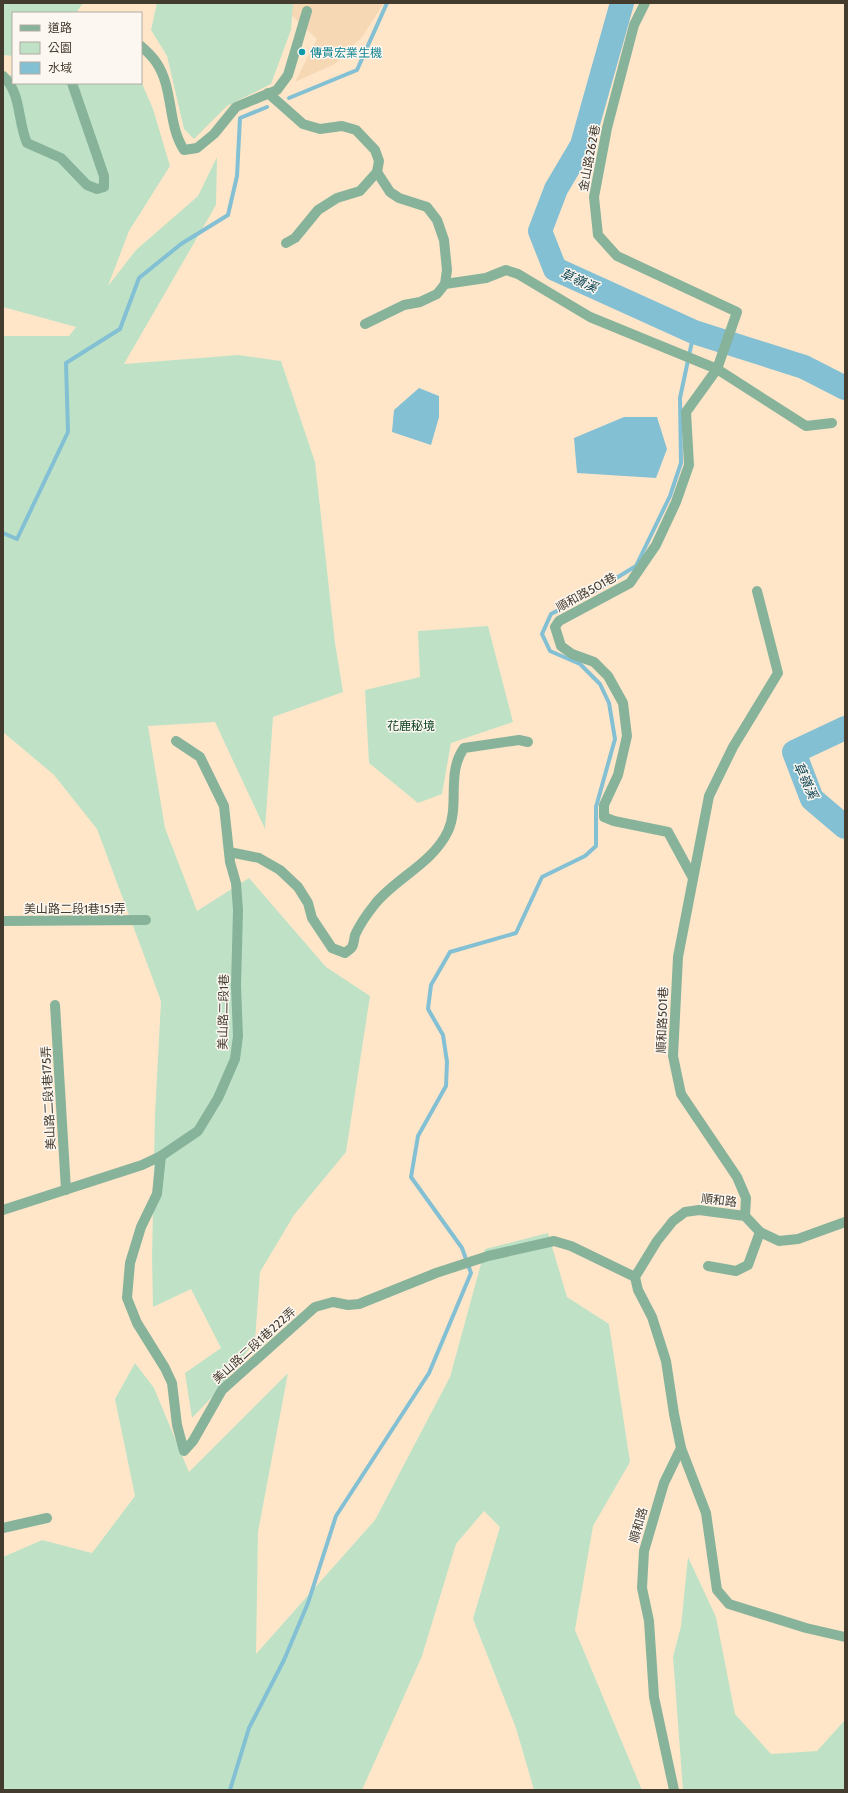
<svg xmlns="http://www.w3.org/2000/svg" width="848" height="1793" font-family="Cabin,'Noto Sans TC',sans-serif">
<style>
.built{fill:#f6d8b5}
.green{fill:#bfe2c7}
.water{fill:#83c0d4}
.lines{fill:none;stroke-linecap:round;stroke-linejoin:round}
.stream{stroke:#83c0d4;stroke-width:4}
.river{stroke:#83c0d4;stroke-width:24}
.minor{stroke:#88b39b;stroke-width:10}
.culture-dot{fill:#0f9aa8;stroke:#fcf7f1;stroke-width:1.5}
.labels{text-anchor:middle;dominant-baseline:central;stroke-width:3;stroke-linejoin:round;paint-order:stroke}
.culture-label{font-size:12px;fill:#0d838f;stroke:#fcf7f1;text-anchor:start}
.street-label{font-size:12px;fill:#443b2f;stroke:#fcf7f1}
.park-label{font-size:12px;fill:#0b4120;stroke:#fcf7f1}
.water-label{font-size:13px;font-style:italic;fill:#0c4352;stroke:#fcf7f1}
</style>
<rect width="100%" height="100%" fill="#ffe6c9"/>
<polygon class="built" points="292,3 384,3 362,37 335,64 295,82 317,39 289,13"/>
<g class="green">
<polygon points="3,3 83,3 76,13 13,13 13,56 3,55"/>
<polygon points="157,3 293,3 291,30 271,84 227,106 194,139 184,129 167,56 151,30"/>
<polygon points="13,75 13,83 141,83 141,81 153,109 170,166 129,231 108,286 136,250 198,196 217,157 216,205 124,364 238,355 281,361 315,462 335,643 343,692 273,717 265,829 215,722 148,726 165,828 197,911 249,878 326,967 370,996 346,1152 294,1215 260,1272 255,1341 214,1395 192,1418 185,1373 221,1348 191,1289 153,1307 152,1256 155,1114 161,1001 97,829 54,775 3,732 3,336 69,336 76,327 3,307 3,76"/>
<polygon points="488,626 513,722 451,743 442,794 418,803 369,763 365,690 420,677 418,631"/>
<polygon points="548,1233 567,1297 609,1324 630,1462 593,1526 575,1630 642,1790 534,1790 516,1728 473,1619 500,1527 484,1511 456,1544 422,1656 362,1790 3,1790 3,1557 42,1540 92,1553 135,1496 115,1399 135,1363 154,1388 189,1472 288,1373 258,1532 256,1654 375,1520 450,1377 485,1249"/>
<polygon points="688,1557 716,1617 735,1714 771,1754 817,1751 845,1720 845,1790 683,1790 673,1657 681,1626"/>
</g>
<g class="water">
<polygon points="419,388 439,396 439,417 431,445 392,432 394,410"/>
<polygon points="624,417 657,417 667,449 656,478 577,473 574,438"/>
</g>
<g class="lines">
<g class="stream">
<polyline points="289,98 357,70 387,3"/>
<polyline points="3,533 17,539 68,432 66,363 120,329 139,278 181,244 228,215 237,176 240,118 267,107"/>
<polyline points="230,1790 249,1728 284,1660 308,1603 336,1516 429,1373 471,1273 462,1248 411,1177 418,1136 446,1086 447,1062 443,1035 428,1009 431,985 450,952 516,933 542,877 585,856 596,846 596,807 615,739 609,703 600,684 580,664 550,651 542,634 551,614 595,591 636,566 670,496 681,463 680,398 694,332"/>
</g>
<g class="river">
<polyline points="622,3 582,145 556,189 540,231 555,269 694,332 804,367 845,388"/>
<polyline points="845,728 794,752 812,799 845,827"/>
</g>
<g class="minor">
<polyline points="645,3 634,25 607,128 594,197 598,235 617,256 737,312 717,369 686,412 689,465 676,502 656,545 630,583 559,621 555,627 561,646 572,654 594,662 608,676 623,703 627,736 618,775 604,805 604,817 614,821 668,832 693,878"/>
<path d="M 141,46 C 146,51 152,56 156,62 C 174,88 167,124 184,150 L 197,148 L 214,134 L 236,107 L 277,90 L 288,75 L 307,11"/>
<path d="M 3,76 C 22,94 17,120 27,143 L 61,158 L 87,185 L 97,189 L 104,187 L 104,176 L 72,83"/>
<polyline points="268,93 303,124 320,129 342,126 356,130 375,150 379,161 377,172 360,191 337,198 318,210 295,238 286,243"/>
<polyline points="445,284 486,278 506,270 518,274 590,317 717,369 806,426 832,423"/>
<polyline points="365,324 404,305 420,302 437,294 445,284 447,270 444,240 437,220 427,207 399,198 390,192 377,172"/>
<path d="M 229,852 L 259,858 L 280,870 L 298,887 L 308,903 L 312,918 L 332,948 L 345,953 C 347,951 351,949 352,947 C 354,944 354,939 355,935 C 360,924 367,914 375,904 C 396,878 433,863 448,831 C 460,805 446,773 464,748 L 519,740 L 528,742"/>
<polyline points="3,921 146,920"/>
<polyline points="55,1005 66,1190"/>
<polyline points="161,1156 157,1194 141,1227 130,1263 127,1298 137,1323 165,1368 172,1383 177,1425 184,1451 193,1441 222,1390 315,1307 333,1302 348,1305 359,1304 436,1273 488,1256 554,1241 571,1246 635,1277"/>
<polyline points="3,1210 142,1165 161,1156 198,1131 218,1098 235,1059 238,1036 236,986 238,910 236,883 230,862 224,806 200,757 176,741"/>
<polyline points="745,1216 746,1198 737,1177 681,1094 673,1056 678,957 709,796 733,747 778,673 757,591"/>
<polyline points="708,1266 736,1271 748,1265 760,1232"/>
<polyline points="681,1448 706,1513 717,1590 729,1604 806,1628 845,1637"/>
<polyline points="3,1528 47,1518"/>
<polyline points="674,1790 654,1697 649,1621 642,1588 644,1551 664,1483 681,1448 674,1414 666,1361 652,1317 638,1290 635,1277 657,1241 673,1221 685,1212 699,1210 745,1216 760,1232 779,1241 798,1239 845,1222"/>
</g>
</g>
<circle class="culture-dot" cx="302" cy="52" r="4"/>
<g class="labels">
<g class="culture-label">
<text x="310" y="52">傳貴宏業生機</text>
</g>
<g class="street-label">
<text transform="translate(589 158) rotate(-79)">金山路262巷</text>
<text transform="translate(586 592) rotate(-29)">順和路501巷</text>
<text x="75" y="908">美山路二段1巷151弄</text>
<text transform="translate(223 1012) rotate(-89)">美山路二段1巷</text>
<text transform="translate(662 1020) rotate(-88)">順和路501巷</text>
<text transform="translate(48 1098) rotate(-93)">美山路二段1巷175弄</text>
<text transform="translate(719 1200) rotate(6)">順和路</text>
<text transform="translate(254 1345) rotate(-42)">美山路二段1巷222弄</text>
<text transform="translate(638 1525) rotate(-74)">順和路</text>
</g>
<g class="park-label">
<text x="411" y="725">花鹿秘境</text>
</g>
<g class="water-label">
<text transform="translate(579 280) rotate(24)">草嶺溪</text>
<text transform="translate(806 780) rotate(65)">草嶺溪</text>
</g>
</g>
<rect width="848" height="1793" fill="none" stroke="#443b2f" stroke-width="8"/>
<rect x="12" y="12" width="130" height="72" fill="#fcf7f1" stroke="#b2aca3"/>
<rect x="20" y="25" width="20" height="6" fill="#88b39b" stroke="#b2aca3"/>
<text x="48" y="32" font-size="12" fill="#443b2f">道路</text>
<rect x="20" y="42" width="20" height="12" fill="#bfe2c7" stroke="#b2aca3"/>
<text x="48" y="52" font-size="12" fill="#443b2f">公園</text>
<rect x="20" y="62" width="20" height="12" fill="#83c0d4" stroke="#b2aca3"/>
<text x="48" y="72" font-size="12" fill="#443b2f">水域</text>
</svg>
